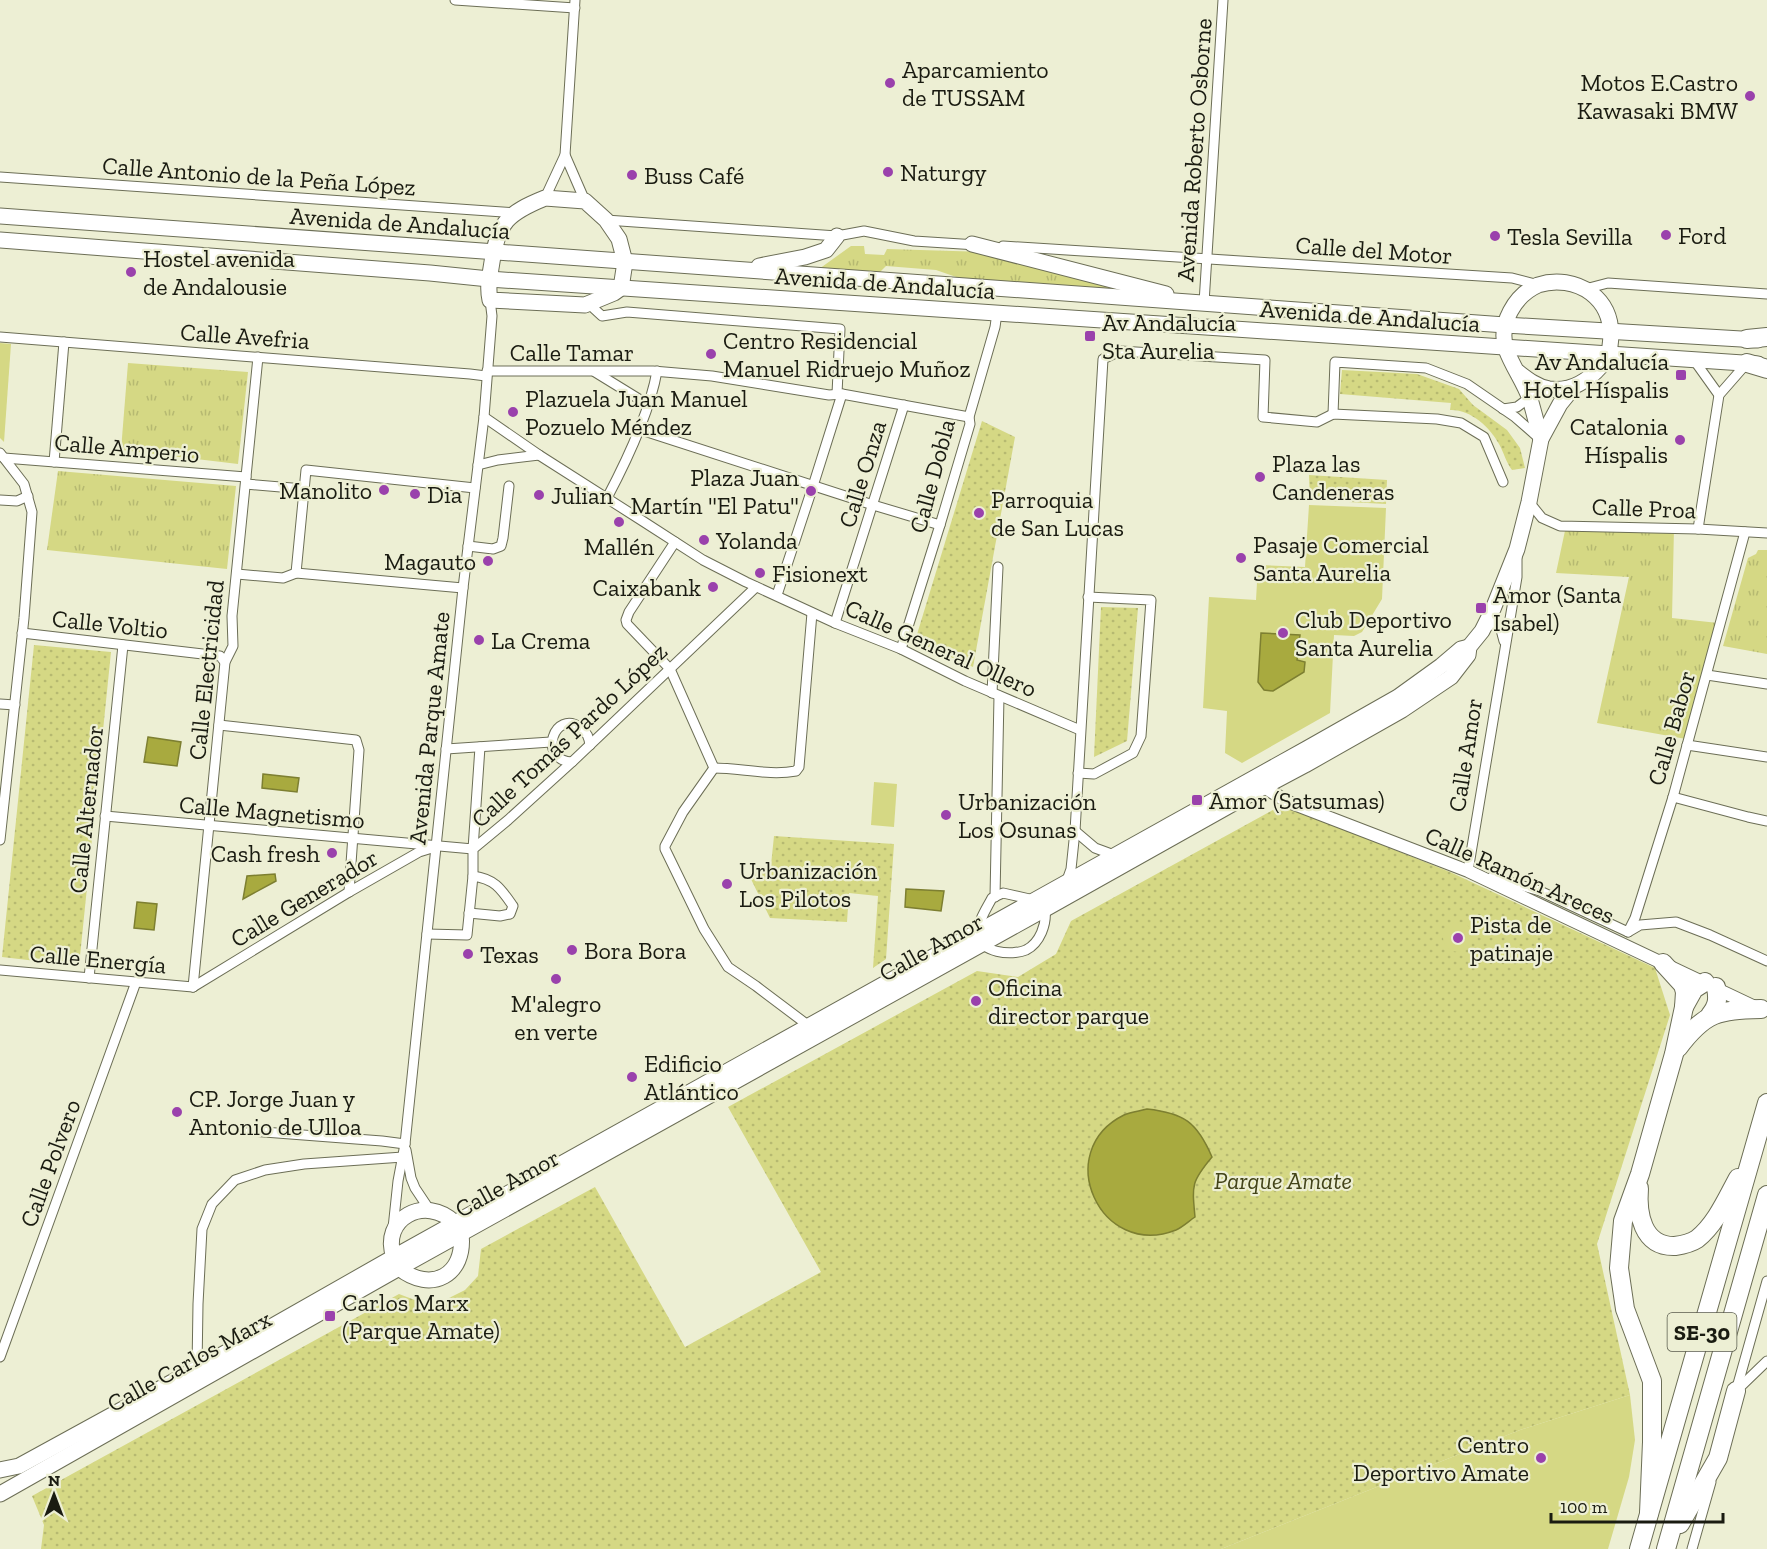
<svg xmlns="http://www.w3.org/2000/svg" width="1767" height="1549" font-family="'Zilla Slab',serif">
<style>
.grass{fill:url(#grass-tufts)}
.park{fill:url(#park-dots)}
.pitch{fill:#d5d884}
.water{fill:#a8aa3f;stroke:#7d7f31;stroke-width:1.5}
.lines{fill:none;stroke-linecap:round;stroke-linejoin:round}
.minor-casing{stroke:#6c6e56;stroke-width:11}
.tertiary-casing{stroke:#6c6e56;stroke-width:14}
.primary-casing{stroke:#6c6e56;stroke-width:17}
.motorway-casing{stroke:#6c6e56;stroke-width:20}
.minor{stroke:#fff;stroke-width:9}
.tertiary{stroke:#fff;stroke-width:12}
.primary{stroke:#fff;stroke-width:15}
.motorway{stroke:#fff;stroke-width:18}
.poi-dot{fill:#9a41ac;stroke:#edefd4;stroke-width:2}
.labels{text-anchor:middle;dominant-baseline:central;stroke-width:4.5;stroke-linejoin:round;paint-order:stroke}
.shield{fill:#edefd4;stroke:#595b4c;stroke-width:1.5}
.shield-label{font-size:22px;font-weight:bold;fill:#1a1b11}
.poi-label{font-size:24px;fill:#1a1b11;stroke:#edefd4;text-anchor:start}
.street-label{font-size:24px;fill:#1a1b11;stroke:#edefd4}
.park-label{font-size:24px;font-style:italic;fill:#434419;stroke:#edefd4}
</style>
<defs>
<pattern id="grass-tufts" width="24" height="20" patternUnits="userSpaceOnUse" patternTransform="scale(1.5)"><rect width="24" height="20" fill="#d5d884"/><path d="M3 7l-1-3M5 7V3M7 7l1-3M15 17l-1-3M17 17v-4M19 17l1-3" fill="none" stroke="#b6b971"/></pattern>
<pattern id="park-dots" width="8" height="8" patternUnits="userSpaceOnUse" patternTransform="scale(1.5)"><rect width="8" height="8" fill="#d5d884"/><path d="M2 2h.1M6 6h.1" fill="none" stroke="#b6b971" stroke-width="1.8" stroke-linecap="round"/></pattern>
</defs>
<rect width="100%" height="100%" fill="#edefd4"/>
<g class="grass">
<polygon points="851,246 864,246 865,254 884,255 887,249 986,252 1138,293 962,279 936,270 886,266 878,274 819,269"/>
<polygon points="128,363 248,372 238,464 121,450"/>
<polygon points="58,471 236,486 227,569 47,550"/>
<polygon points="1566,526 1674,528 1672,618 1718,623 1686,739 1597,723 1629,577 1556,573"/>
<polygon points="1758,550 1767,550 1767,654 1723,646 1748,558 1756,554"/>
</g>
<g class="park">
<path d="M 1342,370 L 1417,374 L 1459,389 L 1473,405 L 1507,430 L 1520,448 L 1525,468 L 1512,470 C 1506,462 1504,453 1499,444 C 1490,427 1470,409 1450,410 L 1451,403 L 1340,394 Z"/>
<polygon points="982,421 1015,437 973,667 915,641"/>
<polygon points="1309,475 1387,480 1386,504 1310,500"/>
<polygon points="1101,607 1138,608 1127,741 1094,757"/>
<polygon points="34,645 111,652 79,966 2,957"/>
<polygon points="1282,805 1450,872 1655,968 1670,1015 1597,1244 1630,1395 1520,1430 1221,1549 41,1549 44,1525 32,1496 399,1294 420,1302 439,1303 465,1290 478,1276 481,1249 595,1187 685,1347 821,1272 728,1107 977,971 1018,977 1056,954 1071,921"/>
<polygon points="774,836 894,844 886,959 873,968 878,896 849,893 847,922 770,918 749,875 771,865"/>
</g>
<g class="pitch">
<polygon points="0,343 11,344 4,442 0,438"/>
<polygon points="1309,505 1386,508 1382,599 1362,632 1354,636 1334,635 1330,713 1242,763 1225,753 1227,711 1203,708 1209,597 1256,600 1258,565 1305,567"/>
<polygon points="874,782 897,784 894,827 871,825"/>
<circle cx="1458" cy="937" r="15"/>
<polygon points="1630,1395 1635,1440 1629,1477 1608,1549 1221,1549 1520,1430"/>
</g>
<g class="water">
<polygon points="1261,633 1300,635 1297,660 1305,662 1304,672 1273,691 1264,690 1258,682"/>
<polygon points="148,737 181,742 177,766 144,762"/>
<polygon points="263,774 299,778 297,792 262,788"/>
<polygon points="275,874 276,881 243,899 247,876"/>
<polygon points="906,889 944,891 941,911 905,907"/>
<polygon points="137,902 157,904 154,930 134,928"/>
<path d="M 1147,1109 C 1184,1113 1197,1122 1212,1157 C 1191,1182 1192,1185 1195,1217 C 1189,1221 1183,1227 1176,1230 C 1100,1260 1051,1151 1124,1115 C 1131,1112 1140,1111 1147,1109 Z"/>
</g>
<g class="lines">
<defs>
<g id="minor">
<polyline points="455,0 575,8"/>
<polyline points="565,155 585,201"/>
<polyline points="0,177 516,213"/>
<polyline points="545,198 565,155 575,0"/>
<polyline points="606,220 837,236 864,231 914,241 977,245"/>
<polyline points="1003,246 1512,278 1539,285"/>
<polyline points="1585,289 1608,283 1767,294"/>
<polyline points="1204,303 1223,0"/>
<polyline points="589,304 602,316 627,312 840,329 837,394"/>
<polyline points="0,337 470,374 486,376"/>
<polyline points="1694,360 1719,395"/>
<polyline points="487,371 653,371 712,376 829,395 842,394 969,417"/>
<polyline points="595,372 647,404"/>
<polyline points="1503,409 1517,407 1529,398"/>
<polyline points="1333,414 1335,362 1426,368 1467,384 1515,417 1539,438"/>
<polyline points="484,417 539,455 641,520 703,560 746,582 835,623 901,649 965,681 1080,730"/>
<polyline points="638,429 873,505 940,525"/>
<polyline points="0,453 24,484 32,512 24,618 0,840"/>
<polyline points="4,458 246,477"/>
<polyline points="54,462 64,342"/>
<polyline points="478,465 498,460 539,455"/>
<polyline points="246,484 304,489"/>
<path d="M 607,498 C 626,462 650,411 657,371"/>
<polyline points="0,500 17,501 28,496"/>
<polyline points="1529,502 1542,518 1560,526 1698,529 1767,533"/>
<polyline points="1698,529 1719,395 1747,363"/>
<polyline points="675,542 629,612 626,620 627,624 670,669 714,768"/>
<polyline points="468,546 493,549 501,546 503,538 509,486"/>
<polyline points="237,574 283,578 296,573"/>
<polyline points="463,588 296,573 306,470 475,488"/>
<polyline points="777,595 813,486 842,394"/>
<polyline points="835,623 904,405"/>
<polyline points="1483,630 1492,624 1500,626 1504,641"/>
<polyline points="22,633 220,656 225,662"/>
<polyline points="901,649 940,525 970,424 969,417 995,327 997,313"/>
<polyline points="1707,675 1767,684"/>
<polyline points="992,693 998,567"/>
<polyline points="0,704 15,705"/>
<polyline points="219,725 356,740 359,750 349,892"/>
<polyline points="1687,745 1767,757"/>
<polyline points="446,749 551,742"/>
<path d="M 572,762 C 537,760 554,708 581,728 C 587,733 589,737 590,745"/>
<polyline points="714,768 683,812 665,846 665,849 704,929 728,967 756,986 809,1026"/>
<path d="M 714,768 C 741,768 769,776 796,771 L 799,767 L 812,613"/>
<polyline points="1078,773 1094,774 1133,753 1141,736 1151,600 1088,597"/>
<polyline points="1673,797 1748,817 1767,821"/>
<polyline points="105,816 473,849 480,747"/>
<polyline points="1075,831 1095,848 1114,855"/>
<polyline points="1473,872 1468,871 1517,577 1517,557"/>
<polyline points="1492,877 1540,891 1628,932 1640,925 1676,922 1710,935 1767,961"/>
<polyline points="1066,883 1071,869 1075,831 1103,359 1120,351 1265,360 1263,417 1317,422 1333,414 1437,419 1461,423 1484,437 1503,482"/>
<path d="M 1003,893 L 1034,900 L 1045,909 C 1047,924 1040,943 1026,950 C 1012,956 979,953 978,934 C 977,922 987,908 992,898 Z"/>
<polyline points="995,897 999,696"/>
<path d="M 469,913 L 500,916 L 510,914 L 513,906 C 501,889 495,879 473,876"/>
<polyline points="1628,932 1635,918 1673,797 1745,532"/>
<polyline points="427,934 467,935 473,876 473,849 508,820 572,762 756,587"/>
<polyline points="0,970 193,987"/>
<polyline points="89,978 123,645"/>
<polyline points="193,987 225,662 233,646 232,616 258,357"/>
<polyline points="193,987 349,892 419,852 432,848"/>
<polyline points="250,1131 382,1141 405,1144"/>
<polyline points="406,1150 411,1178 415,1188 429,1209"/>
<polyline points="393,1228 398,1181 405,1144 463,588 484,417 492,316 490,300"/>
<polyline points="0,1357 136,982"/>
<polyline points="197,1368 198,1304 202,1229 212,1204 235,1180 265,1170 304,1164 403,1157"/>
<polyline points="1738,1389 1767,1361"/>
<polyline points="1736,1391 1767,1281"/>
<polyline points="1692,1549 1711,1482"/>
</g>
<polyline id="tertiary" points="1261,782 1264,787 1286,801 1468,871 1757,1008"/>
<g id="primary">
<path d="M 545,198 L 585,201 L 606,220 L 619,239 L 625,262 L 621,288 L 614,293 L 585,305 L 490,300 C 487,287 490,275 492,262 C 498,222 508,213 545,198 Z"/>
<polyline points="0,216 1505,325 1758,340"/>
<polyline points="0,240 430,273 489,279 1758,364"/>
<polyline points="972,244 1166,294"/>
<polyline points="759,266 805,257 826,250 837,236"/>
<path d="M 1518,372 C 1527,379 1537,387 1549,389 C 1570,392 1588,381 1601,366 C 1603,362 1608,358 1609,355 C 1610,352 1610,349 1610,346 C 1613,325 1608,306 1591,293 C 1576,282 1556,279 1538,285 C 1515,295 1498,324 1506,349 C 1512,366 1524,382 1530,399 C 1534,412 1537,426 1541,439"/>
<path d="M 394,1257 C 380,1219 425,1194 455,1223"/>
<path d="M 399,1268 C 431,1294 466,1275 461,1234"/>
<polyline points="0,1470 19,1466 218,1357 394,1257 1308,748 1398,697 1441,666 1461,649 1469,647"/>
<polyline points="0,1494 399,1268 1045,909 1241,799 1305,765 1402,710 1451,677 1468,655 1469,647 1482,631 1493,609 1517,549 1529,502 1541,439 1560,404 1573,388"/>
</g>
<g id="motorway">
<polyline points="1747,339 1767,337"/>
<polyline points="1747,363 1767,369"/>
<polyline points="1684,1007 1694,989 1705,982"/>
<path d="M 1710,1015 C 1718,1005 1718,999 1716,987"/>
<path d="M 1678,1048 C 1705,1012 1718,1010 1761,1009"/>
<path d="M 1639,1188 C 1637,1213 1642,1247 1675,1246 C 1682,1245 1691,1243 1697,1239 C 1716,1224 1727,1198 1738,1178"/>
<polyline points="1649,1513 1652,1442 1652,1381 1625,1309 1619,1268 1623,1221 1640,1174 1674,1054 1684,1007 1685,992 1683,985 1663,963"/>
<polyline points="1680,1524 1718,1458 1736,1391"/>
<polyline points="1639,1549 1767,1103"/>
<polyline points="1666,1549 1767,1195"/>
</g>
</defs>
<use href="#minor" class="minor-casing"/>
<use href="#tertiary" class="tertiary-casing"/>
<use href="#primary" class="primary-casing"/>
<use href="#motorway" class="motorway-casing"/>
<use href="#minor" class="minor"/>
<use href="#tertiary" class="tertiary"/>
<use href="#primary" class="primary"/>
<use href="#motorway" class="motorway"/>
</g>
<g class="poi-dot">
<circle cx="890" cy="83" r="6"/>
<circle cx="1750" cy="96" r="6"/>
<circle cx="888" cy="172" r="6"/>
<circle cx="632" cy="175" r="6"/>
<circle cx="1666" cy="235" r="6"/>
<circle cx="1495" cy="236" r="6"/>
<circle cx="131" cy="272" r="6"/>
<rect x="1084" y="330" width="12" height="12" rx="3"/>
<circle cx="711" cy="354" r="6"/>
<rect x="1675" y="369" width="12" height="12" rx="3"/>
<circle cx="513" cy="412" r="6"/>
<circle cx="1680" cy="440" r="6"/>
<circle cx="1260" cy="477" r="6"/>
<circle cx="384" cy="490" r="6"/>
<circle cx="811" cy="491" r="6"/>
<circle cx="415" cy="494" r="6"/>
<circle cx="539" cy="495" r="6"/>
<circle cx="979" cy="513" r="6"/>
<circle cx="619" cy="522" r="6"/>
<circle cx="704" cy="540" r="6"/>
<circle cx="1241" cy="558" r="6"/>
<circle cx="488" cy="561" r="6"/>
<circle cx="760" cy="573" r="6"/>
<circle cx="713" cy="587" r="6"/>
<rect x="1475" y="602" width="12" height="12" rx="3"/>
<circle cx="1283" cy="633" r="6"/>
<circle cx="479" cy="640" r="6"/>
<rect x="1191" y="794" width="12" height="12" rx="3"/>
<circle cx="946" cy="815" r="6"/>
<circle cx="332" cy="853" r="6"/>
<circle cx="727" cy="884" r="6"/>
<circle cx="1458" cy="938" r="6"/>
<circle cx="572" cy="950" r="6"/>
<circle cx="468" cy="954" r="6"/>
<circle cx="556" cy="979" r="6"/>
<circle cx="976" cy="1001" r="6"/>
<circle cx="632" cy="1077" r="6"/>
<circle cx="177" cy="1112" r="6"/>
<rect x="324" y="1310" width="12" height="12" rx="3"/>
<circle cx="1541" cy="1458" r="6"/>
</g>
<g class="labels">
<rect class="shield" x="1667.5" y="1313" width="69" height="38" rx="4.5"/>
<g class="shield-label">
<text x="1702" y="1332">SE-30</text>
</g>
<g class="poi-label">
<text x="902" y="69">Aparcamiento<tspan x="902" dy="28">de TUSSAM</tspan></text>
<text x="1738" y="82" text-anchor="end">Motos E.Castro<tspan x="1738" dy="28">Kawasaki BMW</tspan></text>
<text x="900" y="172">Naturgy</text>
<text x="644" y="175">Buss Café</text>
<text x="1678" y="235">Ford</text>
<text x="1507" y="236">Tesla Sevilla</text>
<text x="143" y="258">Hostel avenida<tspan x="143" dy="28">de Andalousie</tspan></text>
<text x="1102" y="322">Av Andalucía<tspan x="1102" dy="28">Sta Aurelia</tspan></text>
<text x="723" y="340">Centro Residencial<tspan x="723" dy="28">Manuel Ridruejo Muñoz</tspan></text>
<text x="1669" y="361" text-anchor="end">Av Andalucía<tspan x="1669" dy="28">Hotel Híspalis</tspan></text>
<text x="525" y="398">Plazuela Juan Manuel<tspan x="525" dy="28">Pozuelo Méndez</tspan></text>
<text x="1668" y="426" text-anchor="end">Catalonia<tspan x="1668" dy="28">Híspalis</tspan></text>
<text x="1272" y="463">Plaza las<tspan x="1272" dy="28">Candeneras</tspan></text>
<text x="799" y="477" text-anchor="end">Plaza Juan<tspan x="799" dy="28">Martín "El Patu"</tspan></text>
<text x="372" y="490" text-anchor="end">Manolito</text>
<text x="427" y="494">Dia</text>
<text x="551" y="495">Julian</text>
<text x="991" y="499">Parroquia<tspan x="991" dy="28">de San Lucas</tspan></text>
<text x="716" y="540">Yolanda</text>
<text x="1253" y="544">Pasaje Comercial<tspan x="1253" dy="28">Santa Aurelia</tspan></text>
<text x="619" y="546" text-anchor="middle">Mallén</text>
<text x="476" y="561" text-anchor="end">Magauto</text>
<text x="772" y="573">Fisionext</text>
<text x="701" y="587" text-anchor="end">Caixabank</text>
<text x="1493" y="594">Amor (Santa<tspan x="1493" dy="28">Isabel)</tspan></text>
<text x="1295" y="619">Club Deportivo<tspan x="1295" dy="28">Santa Aurelia</tspan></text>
<text x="491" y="640">La Crema</text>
<text x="1209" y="800">Amor (Satsumas)</text>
<text x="958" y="801">Urbanización<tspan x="958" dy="28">Los Osunas</tspan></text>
<text x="320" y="853" text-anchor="end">Cash fresh</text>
<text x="739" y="870">Urbanización<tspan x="739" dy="28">Los Pilotos</tspan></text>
<text x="1470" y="924">Pista de<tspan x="1470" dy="28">patinaje</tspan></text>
<text x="584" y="950">Bora Bora</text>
<text x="480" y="954">Texas</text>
<text x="988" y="987">Oficina<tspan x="988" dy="28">director parque</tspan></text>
<text x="556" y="1003" text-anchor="middle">M'alegro<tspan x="556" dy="28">en verte</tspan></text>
<text x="644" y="1063">Edificio<tspan x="644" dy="28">Atlántico</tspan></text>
<text x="189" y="1098">CP. Jorge Juan y<tspan x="189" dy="28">Antonio de Ulloa</tspan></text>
<text x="342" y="1302">Carlos Marx<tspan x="342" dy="28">(Parque Amate)</tspan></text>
<text x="1529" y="1444" text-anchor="end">Centro<tspan x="1529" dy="28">Deportivo Amate</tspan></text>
</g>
<g class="street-label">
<text transform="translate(1194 150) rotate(-86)">Avenida Roberto Osborne</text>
<text transform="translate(259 176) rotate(4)">Calle Antonio de la Peña López</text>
<text transform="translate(400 223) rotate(4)">Avenida de Andalucía</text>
<text transform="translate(1374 250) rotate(4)">Calle del Motor</text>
<text transform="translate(885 283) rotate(4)">Avenida de Andalucía</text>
<text transform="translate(1370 316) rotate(4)">Avenida de Andalucía</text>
<text transform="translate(245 336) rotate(4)">Calle Avefria</text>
<text x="572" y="352">Calle Tamar</text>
<text transform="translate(127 448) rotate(5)">Calle Amperio</text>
<text transform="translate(862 474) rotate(-73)">Calle Onza</text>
<text transform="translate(932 476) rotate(-75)">Calle Dobla</text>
<text transform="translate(1644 508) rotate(2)">Calle Proa</text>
<text transform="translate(110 624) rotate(6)">Calle Voltio</text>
<text transform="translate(941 648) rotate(24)">Calle General Ollero</text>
<text transform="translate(206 670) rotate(-84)">Calle Electricidad</text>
<text transform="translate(429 728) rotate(-84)">Avenida Parque Amate</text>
<text transform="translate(1671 728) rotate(-74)">Calle Babor</text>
<text transform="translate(569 735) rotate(-43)">Calle Tomás Pardo López</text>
<text transform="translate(1465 755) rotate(-81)">Calle Amor</text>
<text transform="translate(86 809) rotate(-84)">Calle Alternador</text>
<text transform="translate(272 812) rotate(5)">Calle Magnetismo</text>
<text transform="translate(1520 875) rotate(24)">Calle Ramón Areces</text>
<text transform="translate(304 898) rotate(-31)">Calle Generador</text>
<text transform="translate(931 947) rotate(-29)">Calle Amor</text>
<text transform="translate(98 959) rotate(5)">Calle Energía</text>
<text transform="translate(50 1163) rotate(-70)">Calle Polvero</text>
<text transform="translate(507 1183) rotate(-29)">Calle Amor</text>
<text transform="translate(189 1361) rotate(-29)">Calle Carlos Marx</text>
</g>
<g class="park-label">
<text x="1283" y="1180">Parque Amate</text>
</g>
</g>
<g transform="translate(54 1495)" stroke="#edefd4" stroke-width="4.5" paint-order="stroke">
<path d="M0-4.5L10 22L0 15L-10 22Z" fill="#1a1b11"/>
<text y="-9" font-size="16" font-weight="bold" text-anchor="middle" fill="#1a1b11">N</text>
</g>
<path d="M1551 1513v9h172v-9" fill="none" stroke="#1a1b11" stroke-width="3"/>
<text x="1560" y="1513" font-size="18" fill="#1a1b11" stroke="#edefd4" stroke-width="4.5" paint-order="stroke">100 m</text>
</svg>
